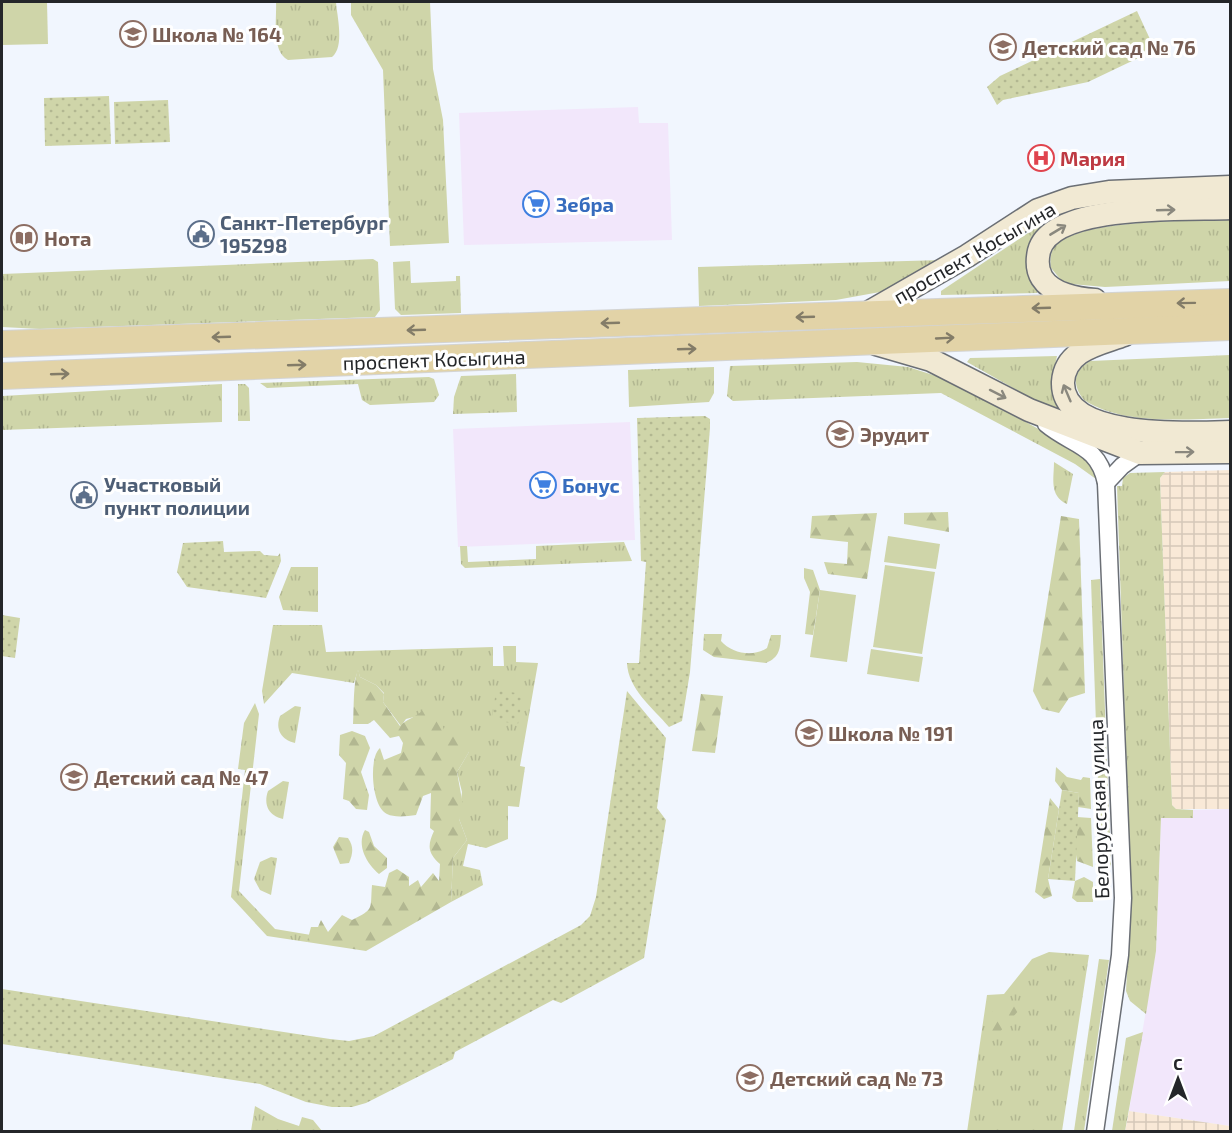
<svg xmlns="http://www.w3.org/2000/svg" width="1232" height="1133" font-family="'Exo 2',sans-serif">
<style>
.commercial{fill:#f2e7fb}
.industrial{fill:url(#industrial-grid)}
.grass{fill:url(#grass-tufts)}
.forest{fill:url(#forest-firs)}
.park{fill:url(#park-dots)}
.garden{fill:#cfd5a9}
.lines{fill:none;stroke-linecap:round;stroke-linejoin:round}
.minor-casing{stroke:#6b6f75;stroke-width:19}
.secondary-casing{stroke:#6b6f75;stroke-width:25}
.primary-casing{stroke:#d3d4d4;stroke-width:28}
.minor{stroke:#fff;stroke-width:16}
.secondary{stroke:#f1e9d3;stroke-width:22}
.primary{stroke:#e2d3a7;stroke-width:26}
.oneway{stroke:#8a887e}
.oneway2{stroke:#837c68}
.labels{text-anchor:middle;dominant-baseline:central;stroke-width:6;stroke-linejoin:round;paint-order:stroke}
.education-label{font-size:20px;font-weight:bold;fill:#785e54;stroke:#fff;text-anchor:start}
.health-label{font-size:20px;font-weight:bold;fill:#be3a42;stroke:#fff;text-anchor:start}
.shop-label{font-size:20px;font-weight:bold;fill:#366cbe;stroke:#fff;text-anchor:start}
.service-label{font-size:20px;font-weight:bold;fill:#4e5e75;stroke:#fff;text-anchor:start}
.street-label{font-size:20px;fill:#242629;stroke:#fff}
</style>
<defs>
<pattern id="industrial-grid" width="8" height="8" patternUnits="userSpaceOnUse" patternTransform="scale(1.5)"><rect width="8" height="8" fill="#f9e9d7"/><path d="M0 4h8M4 0v8" fill="none" stroke="#d5c8b9"/></pattern>
<pattern id="grass-tufts" width="24" height="20" patternUnits="userSpaceOnUse" patternTransform="scale(1.5)"><rect width="24" height="20" fill="#cfd5a9"/><path d="M3 7l-1-3M5 7V3M7 7l1-3M15 17l-1-3M17 17v-4M19 17l1-3" fill="none" stroke="#b2b791"/></pattern>
<pattern id="forest-firs" width="22" height="20" patternUnits="userSpaceOnUse" patternTransform="scale(1.5)"><rect width="22" height="20" fill="#cfd5a9"/><path d="M5 1l3.5 6h-7zM16 11l3.5 6h-7z" fill="#b2b791"/></pattern>
<pattern id="park-dots" width="8" height="8" patternUnits="userSpaceOnUse" patternTransform="scale(1.5)"><rect width="8" height="8" fill="#cfd5a9"/><path d="M2 2h.1M6 6h.1" fill="none" stroke="#b2b791" stroke-width="1.8" stroke-linecap="round"/></pattern>
</defs>
<rect width="100%" height="100%" fill="#f1f6fe"/>
<g class="commercial">
<polygon points="638,107 639,123 668,123 672,240 464,245 459,113"/>
<polygon points="630,422 635,540 458,547 453,429"/>
<polygon points="1230,809 1230,1126 1129,1111 1156,951 1161,817 1193,818 1193,810"/>
</g>
<g class="industrial">
<polygon points="1230,470 1230,809 1176,809 1172,805 1160,478 1165,472"/>
<polygon points="1129,1111 1230,1126 1230,1131 1125,1132"/>
</g>
<g class="grass">
<path d="M 276,2 L 336,2 C 337,16 345,47 332,57 L 288,60 C 271,51 277,18 276,2 Z"/>
<polygon points="351,2 430,2 433,69 443,120 449,243 390,246 383,70 351,15"/>
<polygon points="1071,186 1072,190 891,290 836,300 699,306 698,267 941,260 1032,203"/>
<polygon points="1063,215 1051,224 1037,293 941,295 941,291 1037,227"/>
<path d="M 1230,220 L 1230,281 L 1105,287 L 1071,284 L 1061,280 L 1051,268 C 1050,262 1050,255 1053,249 C 1072,218 1196,221 1230,220 Z"/>
<polygon points="373,259 378,262 380,310 375,317 40,329 2,327 2,274"/>
<polygon points="410,261 411,283 456,281 456,276 460,276 461,313 401,315 395,309 393,262"/>
<path d="M 1230,355 L 1230,418 C 1185,419 1124,426 1084,400 C 1072,385 1073,371 1090,361 Z"/>
<polygon points="1057,356 1054,370 1065,412 1061,415 967,362 970,358"/>
<polygon points="857,362 908,367 952,381 1080,452 1095,471 1096,479 1075,464 941,393 733,401 727,396 730,366"/>
<polygon points="714,367 714,393 709,402 629,407 628,370"/>
<polygon points="516,374 517,412 453,414 454,397 461,376"/>
<polygon points="429,377 434,379 439,395 434,402 370,405 362,400 358,384 267,388 260,383"/>
<polygon points="222,384 222,422 2,430 2,396"/>
<polygon points="238,384 245,384 249,388 250,421 238,421"/>
<path d="M 1054,462 L 1073,474 L 1067,504 C 1049,496 1054,478 1054,462 Z"/>
<polygon points="1165,472 1160,478 1172,805 1176,809 1193,810 1193,818 1161,818 1156,951 1146,1014 1130,1001 1126,991 1131,897 1117,486 1122,486 1123,478 1130,473"/>
<polygon points="624,542 632,561 465,568 461,564 460,546 467,546 468,562 536,559 536,546"/>
<polygon points="291,567 318,567 318,612 283,610 279,597"/>
<polygon points="1100,579 1111,867 1101,868 1091,580"/>
<polygon points="273,625 322,625 326,652 493,647 493,666 504,666 503,646 516,646 516,662 538,663 520,766 525,767 519,807 508,806 508,839 486,848 468,844 463,866 480,870 483,885 451,902 453,858 467,840 459,819 462,792 457,772 469,752 418,716 406,719 401,726 383,702 384,693 376,685 360,677 358,670 354,683 292,673 264,704 262,691"/>
<polygon points="255,703 259,714 239,891 275,929 311,935 307,942 267,936 231,897 245,770 238,769 244,723"/>
<path d="M 295,706 L 301,707 L 295,743 C 281,740 275,729 280,716 Z"/>
<path d="M 283,781 L 289,782 L 283,819 C 269,816 263,805 268,791 Z"/>
<polygon points="271,857 277,858 271,895 260,890 254,879 260,862"/>
<polygon points="1049,952 1089,955 1062,1131 967,1132 987,995 1004,994 1032,959"/>
<polygon points="1099,959 1109,960 1084,1131 1074,1131"/>
<polygon points="1143,1032 1125,1131 1112,1131 1126,1038"/>
<polygon points="255,1106 278,1119 299,1126 302,1117 313,1120 322,1131 251,1131"/>
</g>
<g class="forest">
<polygon points="948,512 949,532 904,524 904,513"/>
<polygon points="877,513 867,579 828,574 824,562 847,564 848,542 810,538 812,516"/>
<polygon points="1061,516 1079,519 1085,693 1069,698 1059,713 1042,709 1033,691"/>
<polygon points="804,568 813,570 820,590 813,635 805,634 810,592 804,578"/>
<path d="M 704,634 L 722,634 L 721,641 C 732,654 754,657 767,648 L 771,635 L 781,635 C 780,649 780,657 766,663 L 714,657 L 703,650 Z"/>
<path d="M 358,668 L 360,677 L 376,685 L 384,694 L 383,702 L 400,726 C 408,718 417,717 425,708 L 441,721 L 445,733 L 451,723 L 467,733 L 469,752 L 457,772 L 464,811 L 459,819 L 467,840 L 453,858 L 451,902 L 366,951 L 307,942 L 311,927 L 318,927 L 321,920 L 328,932 L 342,915 L 352,920 C 375,909 370,909 372,885 L 385,887 L 389,873 L 397,869 L 409,877 L 409,886 L 418,880 L 421,887 L 433,873 L 439,881 L 440,864 C 428,853 427,846 434,831 L 430,828 L 431,793 L 423,796 L 416,815 C 407,816 395,818 387,814 C 372,808 368,758 380,748 L 384,760 L 401,753 L 403,743 L 399,736 L 390,738 L 374,720 L 368,724 L 353,724 C 354,705 353,685 358,668 Z"/>
<polygon points="701,694 723,696 715,753 692,751"/>
<polygon points="352,731 365,736 370,748 361,772 369,795 367,810 356,809 349,801 343,799 346,763 339,755 340,735"/>
<polygon points="1056,767 1067,777 1081,780 1083,777 1090,778 1091,809 1078,807 1079,793 1062,790 1055,781"/>
<polygon points="1050,798 1059,809 1048,879 1052,896 1044,899 1035,892"/>
<polygon points="1077,817 1091,818 1093,867 1077,861 1075,849"/>
<path d="M 365,830 L 369,832 L 374,846 L 387,858 L 387,868 L 379,874 C 367,864 356,845 365,830 Z"/>
<path d="M 339,837 L 348,838 C 354,847 353,853 349,863 L 340,864 L 333,847 Z"/>
<polygon points="1084,877 1093,882 1093,902 1077,902 1072,898 1075,881"/>
<polygon points="1007,999 1019,1010 998,1034 986,1033 994,1005"/>
</g>
<g class="park">
<polygon points="1137,11 1155,50 1088,82 1003,100 997,105 987,87 1000,76"/>
<polygon points="109,96 111,144 45,146 44,98"/>
<polygon points="168,100 170,142 115,144 114,102"/>
<path d="M 705,416 L 710,419 L 710,428 L 690,672 L 682,721 L 669,727 C 653,708 628,689 627,663 L 639,663 L 646,562 L 641,561 L 637,418 Z"/>
<polygon points="223,541 224,552 260,551 264,555 278,556 280,553 281,561 266,598 187,587 177,572 183,543"/>
<polygon points="2,615 20,618 15,658 2,656"/>
<polygon points="496,690 523,694 518,724 492,720"/>
<polygon points="627,691 666,738 657,808 666,820 644,958 561,1003 553,1000 455,1052 453,1059 366,1103 352,1107 332,1107 306,1102 260,1084 2,1044 2,989 330,1039 349,1041 374,1036 581,925 590,916 596,897"/>
<polygon points="1062,790 1079,793 1075,881 1048,879"/>
</g>
<g class="garden">
<polygon points="2,2 47,2 48,44 2,45"/>
<polygon points="888,536 940,544 936,569 884,562"/>
<polygon points="885,565 935,572 922,654 873,647"/>
<polygon points="820,590 856,595 847,662 810,657"/>
<polygon points="871,649 923,657 919,682 867,674"/>
</g>
<g class="lines">
<defs>
<g id="minor">
<path d="M 1046,424 C 1072,446 1098,444 1106,483 L 1123,898 L 1120,955 L 1095,1132"/>
<polyline points="1106,483 1122,466 1140,453"/>
</g>
<g id="secondary">
<path d="M 1095,300 C 1077,299 1052,294 1042,278 C 1037,270 1037,260 1039,251 C 1052,202 1189,210 1230,208"/>
<polyline points="864,315 967,256 1038,210 1072,198 1109,192 1230,187"/>
<path d="M 1124,335 C 1100,344 1065,349 1063,382 C 1061,441 1194,433 1230,432"/>
<polyline points="876,344 931,360 1029,410 1140,453 1230,452"/>
</g>
<g id="primary">
<polyline points="2,344 1230,302"/>
<polyline points="2,376 1230,327"/>
</g>
</defs>
<use href="#minor" class="minor-casing"/>
<use href="#secondary" class="secondary-casing"/>
<use href="#primary" class="primary-casing"/>
<use href="#minor" class="minor"/>
<use href="#secondary" class="secondary"/>
<use href="#primary" class="primary"/>
</g>
<defs><path id="oneway-shaft" d="M-6 0H5M1.5-3L5.5 0L1.5 3" fill="none" stroke-width="1.6" stroke-linecap="round" stroke-linejoin="round" transform="scale(1.5)"/></defs>
<g class="oneway">
<use href="#oneway-shaft" transform="translate(1166 210) rotate(-2)"/>
<use href="#oneway-shaft" transform="translate(1058 230) rotate(-31)"/>
<use href="#oneway-shaft" transform="translate(1067 393) rotate(-113)"/>
<use href="#oneway-shaft" transform="translate(998 394) rotate(27)"/>
<use href="#oneway-shaft" transform="translate(1185 452) rotate(-1)"/>
</g>
<g class="oneway2">
<use href="#oneway-shaft" transform="translate(1186 303) rotate(179)"/>
<use href="#oneway-shaft" transform="translate(1041 308) rotate(178)"/>
<use href="#oneway-shaft" transform="translate(805 317) rotate(178)"/>
<use href="#oneway-shaft" transform="translate(610 323) rotate(178)"/>
<use href="#oneway-shaft" transform="translate(416 330) rotate(178)"/>
<use href="#oneway-shaft" transform="translate(221 337) rotate(178)"/>
<use href="#oneway-shaft" transform="translate(945 338) rotate(-3)"/>
<use href="#oneway-shaft" transform="translate(687 349) rotate(-2)"/>
<use href="#oneway-shaft" transform="translate(297 365) rotate(-2)"/>
<use href="#oneway-shaft" transform="translate(60 374) rotate(-2)"/>
</g>
<defs>
<symbol id="school-ring" viewBox="-11 -11 22 22"><circle r="9.5" fill="#fff" stroke="#8d6e63" stroke-width="1.5"/><path d="M0-5L7-2L0 1L-7-2ZM-4 1L0 2.5L4 1V4Q0 6-4 4Z" fill="#8d6e63"/></symbol>
<symbol id="hospital-ring" viewBox="-11 -11 22 22"><circle r="9.5" fill="#fff" stroke="#e0444e" stroke-width="1.5"/><path d="M-5-5h3v3.5h4V-5h3V5h-3V1.5h-4V5h-3Z" fill="#e0444e"/></symbol>
<symbol id="supermarket-ring" viewBox="-11 -11 22 22"><circle r="9.5" fill="#fff" stroke="#3f7fe0" stroke-width="1.5"/><path d="M-6-5.5h2.5l.6 2H6L4.5 2H-2.5L-4.4-4H-6ZM-1.5 3.2a1.3 1.3 0 1 0 .1 0ZM3 3.2a1.3 1.3 0 1 0 .1 0Z" fill="#3f7fe0"/></symbol>
<symbol id="civic-ring" viewBox="-11 -11 22 22"><circle r="9.5" fill="#fff" stroke="#5c6f8a" stroke-width="1.5"/><path d="M-.6-6.5H3V-4.5H.6V-3L4-1V1h2V6H-6V1h2V-1L-.6-3ZM-1.2 2.5V6h2.4V2.5Z" fill="#5c6f8a"/></symbol>
<symbol id="library-ring" viewBox="-11 -11 22 22"><circle r="9.5" fill="#fff" stroke="#8d6e63" stroke-width="1.5"/><path d="M-6-4Q-3-5.5-.7-3.5V5Q-3 3-6 4ZM6-4Q3-5.5 .7-3.5V5Q3 3 6 4Z" fill="#8d6e63"/></symbol>
</defs>
<g fill-rule="evenodd">
<use href="#school-ring" x="118" y="19" width="30" height="30"/>
<use href="#school-ring" x="988" y="32" width="30" height="30"/>
<use href="#hospital-ring" x="1026" y="143" width="30" height="30"/>
<use href="#supermarket-ring" x="521" y="189" width="30" height="30"/>
<use href="#civic-ring" x="186" y="219" width="30" height="30"/>
<use href="#library-ring" x="9" y="223" width="30" height="30"/>
<use href="#school-ring" x="825" y="419" width="30" height="30"/>
<use href="#supermarket-ring" x="528" y="470" width="30" height="30"/>
<use href="#civic-ring" x="69" y="480" width="30" height="30"/>
<use href="#school-ring" x="794" y="718" width="30" height="30"/>
<use href="#school-ring" x="59" y="762" width="30" height="30"/>
<use href="#school-ring" x="735" y="1063" width="30" height="30"/>
</g>
<g class="labels">
<g class="education-label">
<text x="152" y="34">Школа № 164</text>
<text x="1022" y="47">Детский сад № 76</text>
<text x="44" y="238">Нота</text>
<text x="860" y="434">Эрудит</text>
<text x="828" y="733">Школа № 191</text>
<text x="94" y="777">Детский сад № 47</text>
<text x="770" y="1078">Детский сад № 73</text>
</g>
<g class="health-label">
<text x="1060" y="158">Мария</text>
</g>
<g class="shop-label">
<text x="556" y="204">Зебра</text>
<text x="562" y="485">Бонус</text>
</g>
<g class="service-label">
<text x="220" y="222">Санкт-Петербург<tspan x="220" dy="23">195298</tspan></text>
<text x="104" y="484">Участковый<tspan x="104" dy="23">пункт полиции</tspan></text>
</g>
<g class="street-label">
<text transform="translate(974 252) rotate(-30)">проспект Косыгина</text>
<text transform="translate(434 359) rotate(-2)">проспект Косыгина</text>
<text transform="translate(1098 809) rotate(-92)">Белорусская улица</text>
</g>
</g>
<rect width="1232" height="1133" fill="none" stroke="#242629" stroke-width="6"/>
<g transform="translate(1178 1079)" stroke="#ffffff" stroke-width="4.5" paint-order="stroke">
<path d="M0-4.5L10 22L0 15L-10 22Z" fill="#242629"/>
<text y="-9" font-size="16" font-weight="bold" text-anchor="middle" fill="#242629">С</text>
</g>
</svg>
